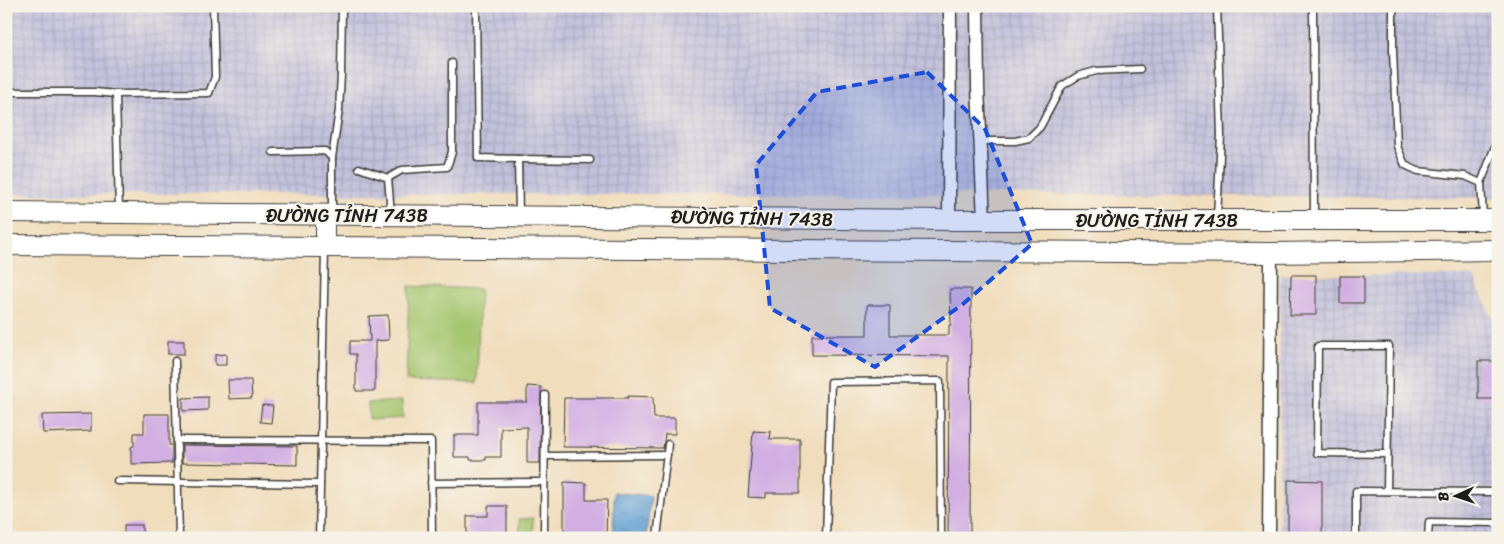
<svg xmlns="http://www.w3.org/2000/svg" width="1504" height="544" font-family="Sriracha,sans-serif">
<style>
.industrial{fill:url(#industrial-grid)}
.pitch{fill:#a6c66f;stroke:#617146}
.water{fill:url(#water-ripples);stroke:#405e78}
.building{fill:#d1afe3}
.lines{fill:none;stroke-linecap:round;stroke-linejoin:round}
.service-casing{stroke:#3c3934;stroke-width:9}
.minor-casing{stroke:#3c3934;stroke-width:15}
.secondary-casing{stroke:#3c3934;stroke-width:20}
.primary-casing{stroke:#3c3934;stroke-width:22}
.service{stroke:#fff;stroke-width:6}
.minor{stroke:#fff;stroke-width:12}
.secondary{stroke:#fff;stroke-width:18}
.primary{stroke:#fff;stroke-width:20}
.marked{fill:#1d4ed8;fill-opacity:0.2;stroke:#1d4ed8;stroke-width:4;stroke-dasharray:10 6;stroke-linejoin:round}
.labels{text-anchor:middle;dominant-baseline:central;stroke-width:4;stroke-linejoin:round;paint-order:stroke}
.street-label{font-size:19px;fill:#1c1c1c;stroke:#f7f3e8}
</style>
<defs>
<pattern id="industrial-grid" width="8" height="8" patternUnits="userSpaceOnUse" patternTransform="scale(1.25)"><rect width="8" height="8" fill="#c3c1db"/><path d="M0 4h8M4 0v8" fill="none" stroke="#a7a5bb"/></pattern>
<pattern id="water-ripples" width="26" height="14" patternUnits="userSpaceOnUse" patternTransform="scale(1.25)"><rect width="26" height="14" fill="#63a0d4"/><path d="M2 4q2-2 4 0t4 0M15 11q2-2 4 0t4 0" fill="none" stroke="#5182ab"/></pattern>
</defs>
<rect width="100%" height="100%" fill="#f7f3e8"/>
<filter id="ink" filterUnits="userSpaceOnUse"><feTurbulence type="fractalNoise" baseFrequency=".02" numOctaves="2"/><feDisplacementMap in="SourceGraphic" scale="10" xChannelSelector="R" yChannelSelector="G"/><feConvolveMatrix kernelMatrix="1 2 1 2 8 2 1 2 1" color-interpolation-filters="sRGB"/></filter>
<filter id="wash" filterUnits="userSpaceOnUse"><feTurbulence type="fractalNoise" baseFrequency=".0096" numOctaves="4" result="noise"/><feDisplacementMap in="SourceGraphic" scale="20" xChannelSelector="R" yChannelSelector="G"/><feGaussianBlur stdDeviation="1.12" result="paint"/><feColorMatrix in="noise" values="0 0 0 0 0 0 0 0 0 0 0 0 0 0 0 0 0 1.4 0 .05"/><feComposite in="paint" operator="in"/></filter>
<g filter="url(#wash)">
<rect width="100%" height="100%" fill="#f0ddbc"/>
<g class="industrial">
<polygon points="6,6 1498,6 1498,198 985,194 6,194"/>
<polygon points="1280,275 1473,276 1498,329 1498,538 1279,538"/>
</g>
<g class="pitch">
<polygon points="409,286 480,289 477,383 406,381"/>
<polygon points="402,401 403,418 369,420 368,403"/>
<polygon points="533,518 533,538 520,538 519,519"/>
</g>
<polygon class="water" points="614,492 651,496 646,538 613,538"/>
<g id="blocks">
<g class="building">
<polygon points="1291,275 1316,275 1316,315 1290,315"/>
<rect x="1340" y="276" width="24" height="27"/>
<polygon points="950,289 971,289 970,538 948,538 949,356 812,355 812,335 867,335 867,305 890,305 890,335 949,335 949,325 951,325"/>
<polygon points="388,315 389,340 375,341 375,391 356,391 356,354 350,354 350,341 370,341 369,316"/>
<rect x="168" y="341" width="16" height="13"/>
<polygon points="226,354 226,365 215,365 215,355"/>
<rect x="1478" y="361" width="20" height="38"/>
<polygon points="228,380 251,380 252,398 229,399"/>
<polygon points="527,386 541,387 540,463 527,463 527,427 501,428 501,457 486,457 486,460 470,460 470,457 454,457 454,435 478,435 478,402 527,402"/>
<polygon points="628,396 653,397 654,418 675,418 675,434 665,434 663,448 563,447 564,398 628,398"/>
<polygon points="208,397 208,410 183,411 183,398"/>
<polygon points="262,405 273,406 271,423 260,422"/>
<polygon points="91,414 91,431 43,433 42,415"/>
<polygon points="144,414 169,414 169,445 172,445 172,463 131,464 131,447 134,446 134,433 144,433"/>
<polygon points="753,431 771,432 770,439 800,439 800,493 766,493 766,498 748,497"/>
<polygon points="182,445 297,446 297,465 182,463"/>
<polygon points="1288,480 1322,481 1322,538 1288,538"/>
<polygon points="564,482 586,483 586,500 607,500 606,538 564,538"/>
<polygon points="488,506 507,506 507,538 488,538 488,535 467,535 467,516 488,516"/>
<rect x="124" y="525" width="18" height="13"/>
</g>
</g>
</g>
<g filter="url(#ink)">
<use href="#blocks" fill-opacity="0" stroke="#3c3934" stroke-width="1"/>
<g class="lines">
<defs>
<g id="service">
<polyline points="476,6 478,158 518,159 519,215"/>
<polyline points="1217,6 1221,135 1217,217"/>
<polyline points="1313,6 1314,218"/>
<polyline points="1393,6 1393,51 1397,146 1405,165 1418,171 1465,176 1481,183 1483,217"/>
<polyline points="6,92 95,92 116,94 119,211"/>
<polyline points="116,94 209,93 215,77 213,6"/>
<polyline points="980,141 1015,141 1029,138 1040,127 1062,86 1078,76 1096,71 1140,69"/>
<polyline points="273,152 325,151 332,158 332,213"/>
<polyline points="332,158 339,110 341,75 342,6"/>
<polyline points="518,159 590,160"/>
<polyline points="359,168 388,178"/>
<polyline points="1481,183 1497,141 1498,133"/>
<polyline points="391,214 388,178 402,170 447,167 452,152 452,63"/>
<polyline points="175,361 179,538"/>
<polyline points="177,440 431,441 432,538"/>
<polyline points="545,456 667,455"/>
<polyline points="117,481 320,484"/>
<polyline points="431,483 544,482"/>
<polyline points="1387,491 1389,346 1318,346 1317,453 1387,454"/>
<polyline points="319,538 325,250"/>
<polyline points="544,538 545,395"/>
<polyline points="657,538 668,444"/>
<polyline points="826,538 831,382 940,381 941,538"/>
<polyline points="1356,538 1356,491 1498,492"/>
<polyline points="1428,538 1429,522 1498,523"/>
</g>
<g id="minor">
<polyline points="977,6 978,87 984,220"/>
<polyline points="949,220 950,6"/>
<polyline points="1269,538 1271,253"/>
</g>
<polyline id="secondary" points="325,246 325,215"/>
<g id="primary">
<polyline points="6,212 949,220 1498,220"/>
<polyline points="6,245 1271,253 1498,250"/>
</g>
</defs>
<use href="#service" class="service-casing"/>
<use href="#minor" class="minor-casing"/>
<use href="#secondary" class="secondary-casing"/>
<use href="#primary" class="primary-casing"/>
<use href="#service" class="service"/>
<use href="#minor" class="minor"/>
<use href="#secondary" class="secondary"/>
<use href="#primary" class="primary"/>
</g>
</g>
<path class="marked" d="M 927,72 L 985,129 L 1032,244 L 963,304 L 875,367 L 770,308 L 756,165 L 817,92 Z"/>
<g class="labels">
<g class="street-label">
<text x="347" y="215">ĐƯỜNG TỈNH 743B</text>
<text transform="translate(752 218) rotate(1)">ĐƯỜNG TỈNH 743B</text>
<text x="1157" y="220">ĐƯỜNG TỈNH 743B</text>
</g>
</g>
<rect width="1504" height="544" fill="none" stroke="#f7f3e8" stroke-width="25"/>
<g transform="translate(1456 496) rotate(267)" stroke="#f7f3e8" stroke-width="4" paint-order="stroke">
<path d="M0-4L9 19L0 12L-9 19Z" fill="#1c1c1c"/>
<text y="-8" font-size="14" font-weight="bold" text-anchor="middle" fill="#1c1c1c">B</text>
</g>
</svg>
